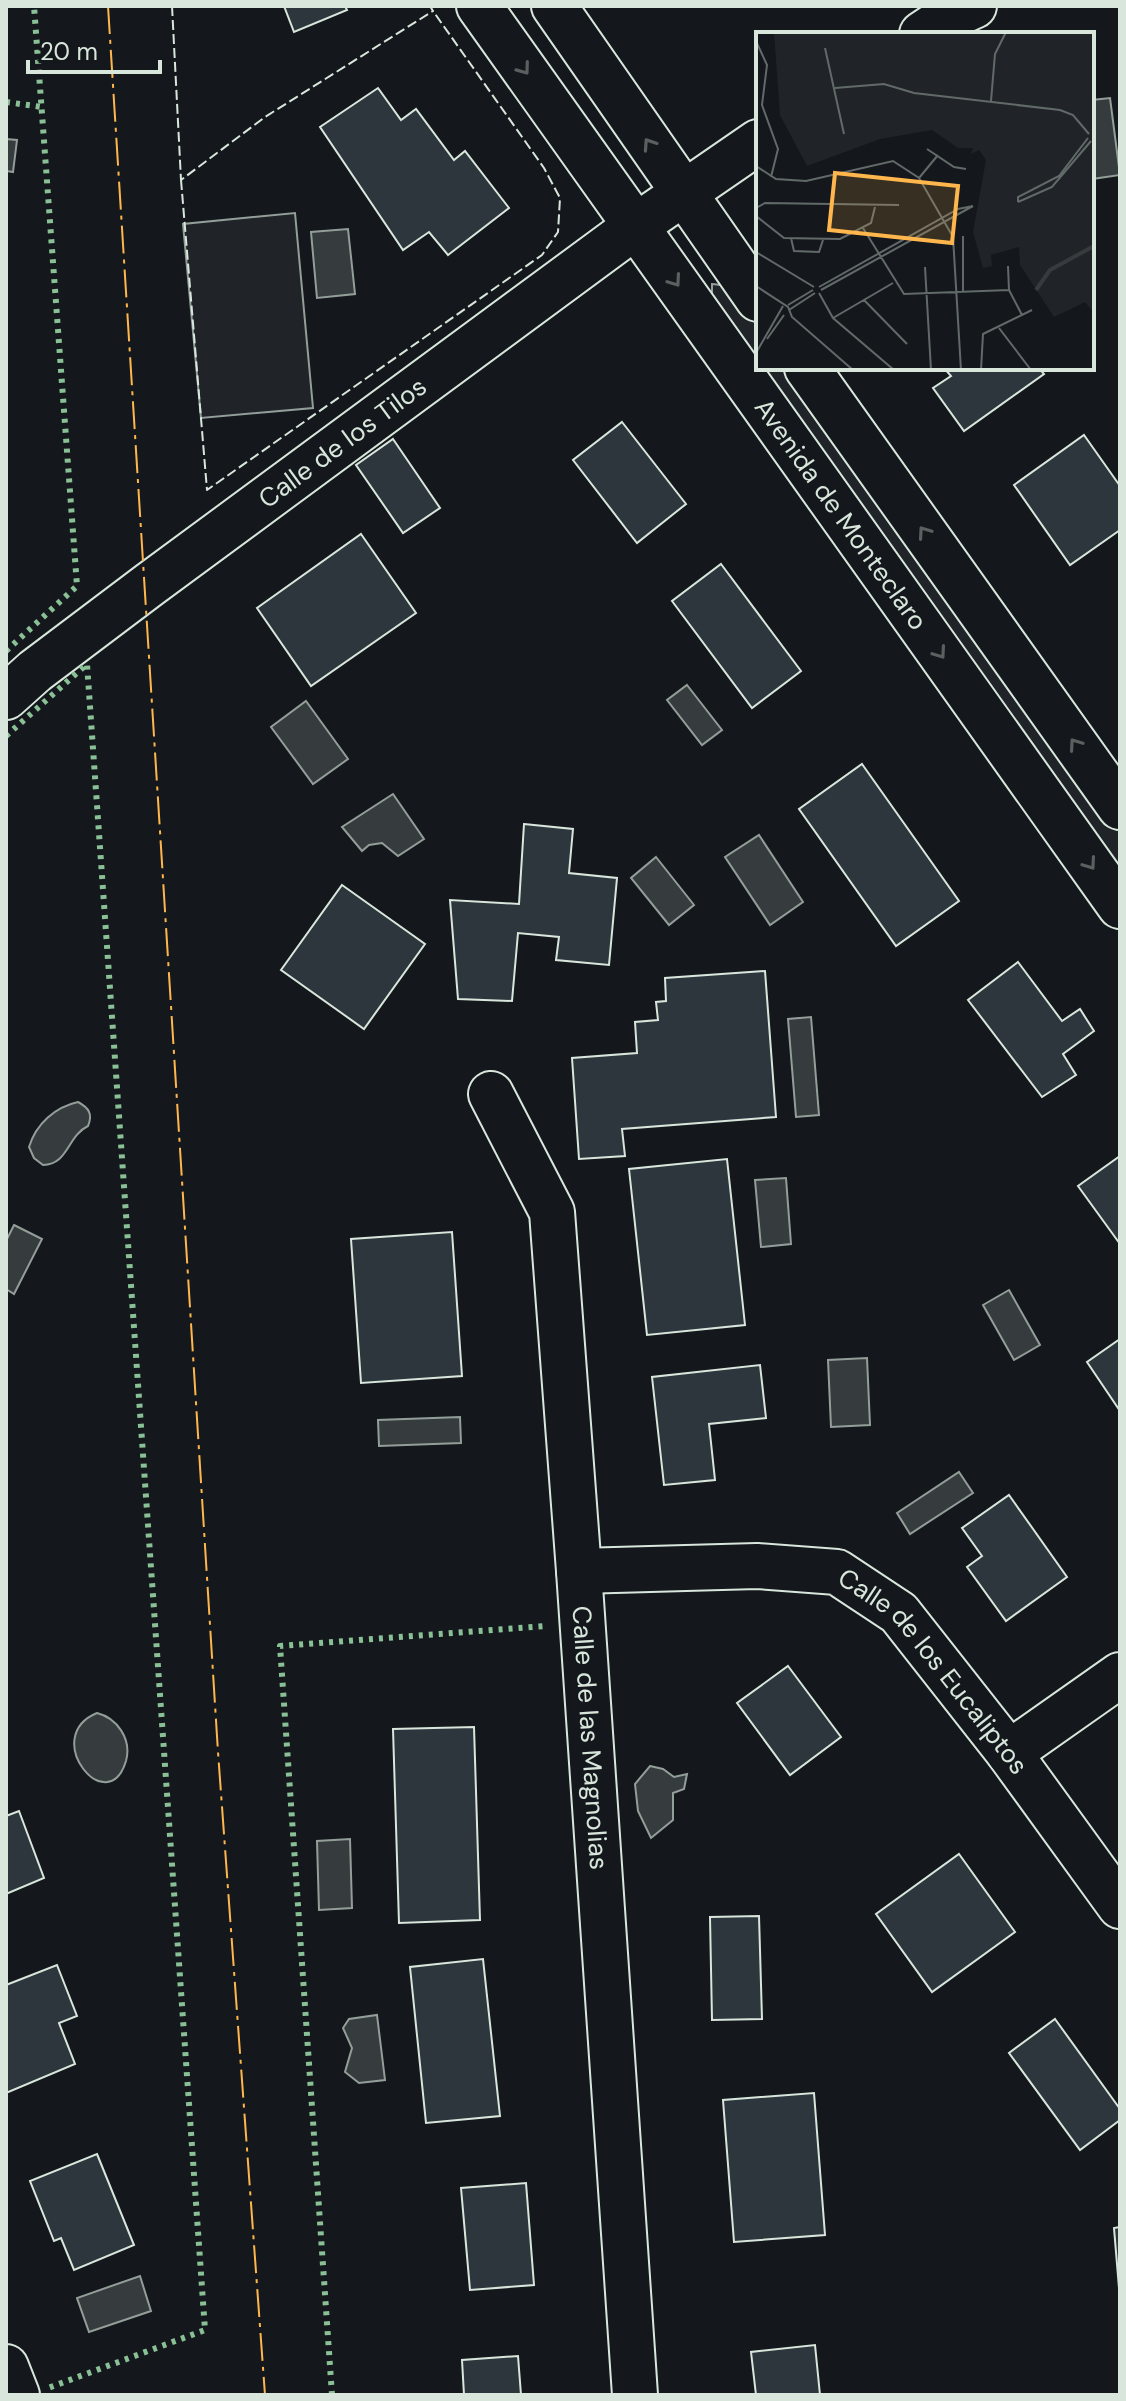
<svg xmlns="http://www.w3.org/2000/svg" width="1126" height="2401" font-family="'DM Sans',sans-serif">
<style>
.green{fill:#202428;stroke:#939e99;stroke-width:2}
.water{fill:#363b3e;stroke:#939e99;stroke-width:2}
.building{fill:#2c363c;stroke:#d8e6dc;stroke-width:2}
.lines{fill:none;stroke-linecap:round;stroke-linejoin:round}
.minor-casing{stroke:#d8e6dc;stroke-width:48}
.minor{stroke:#14181c;stroke-width:44}
.hedge{stroke:#8ac095;stroke-width:6;stroke-dasharray:4 6;stroke-linecap:butt}
.fence{stroke:#d8e6dc;stroke-width:2;stroke-dasharray:10 4;stroke-linecap:butt}
.power{stroke:#ffb74d;stroke-width:2;stroke-dasharray:28 6 4 6;stroke-linecap:butt}
.oneway{stroke:#59605f}
.labels{text-anchor:middle;dominant-baseline:central;stroke-width:6;stroke-linejoin:round;paint-order:stroke}
.street-label{font-size:26px;fill:#d8e6dc;stroke:#14181c}
.inset-river{fill:none;stroke:#363b3e;stroke-width:4}
.inset-road{fill:none;stroke:#626a69;stroke-width:2}
.view{fill:#ffb74d;fill-opacity:0.15;stroke:#ffb74d;stroke-width:4}
.inset-edge{fill:none;stroke:#d8e6dc;stroke-width:4}
</style>
<rect width="100%" height="100%" fill="#14181c"/>
<g class="green">
<polygon points="295,213 313,408 201,418 183,224"/>
<polygon points="712,284 730,286 758,325 758,365 712,301"/>
<polygon points="760,368 789,368 1120,830 1120,870"/>
</g>
<g class="water">
<polygon points="1110,98 1120,175 1092,179 1092,100"/>
<polygon points="6,139 17,140 13,172 6,171"/>
<polygon points="348,229 355,294 317,298 311,232"/>
<polygon points="687,685 722,730 702,745 667,700"/>
<polygon points="306,701 348,759 313,784 271,727"/>
<polygon points="393,794 424,839 398,856 382,843 369,845 362,851 342,827"/>
<polygon points="759,835 803,902 770,925 725,857"/>
<polygon points="656,857 694,905 669,925 631,878"/>
<polygon points="811,1017 819,1115 796,1117 788,1019"/>
<path d="M 78,1102 C 89,1108 93,1114 88,1126 C 67,1136 69,1164 43,1165 L 34,1158 L 29,1147 C 36,1124 55,1107 78,1102 Z"/>
<polygon points="786,1178 791,1244 761,1247 755,1180"/>
<polygon points="14,1225 42,1239 14,1294 6,1289 6,1241"/>
<polygon points="1009,1290 1040,1345 1014,1360 983,1305"/>
<polygon points="867,1358 870,1425 831,1427 828,1360"/>
<polygon points="460,1417 461,1443 379,1446 378,1420"/>
<polygon points="959,1472 973,1493 910,1534 897,1513"/>
<path d="M 97,1713 C 117,1718 132,1739 126,1761 C 108,1821 39,1737 97,1713 Z"/>
<polygon points="650,1766 663,1769 674,1777 687,1774 684,1789 673,1793 673,1820 651,1838 638,1811 635,1784"/>
<polygon points="350,1839 352,1908 319,1910 317,1841"/>
<polygon points="377,2015 385,2080 359,2083 345,2072 352,2048 343,2028 349,2019"/>
<polygon points="140,2276 151,2311 89,2332 77,2298"/>
</g>
<g class="building">
<polygon points="284,6 345,6 347,10 294,32"/>
<polygon points="378,88 401,120 416,109 454,160 465,151 509,208 448,255 429,232 403,250 320,127"/>
<polygon points="944,368 1039,368 1044,374 964,431 933,388 951,376"/>
<polygon points="622,422 686,504 637,543 573,460"/>
<polygon points="1084,435 1120,486 1120,530 1070,565 1014,485"/>
<polygon points="393,439 440,508 403,533 356,465"/>
<polygon points="361,534 416,613 311,686 257,608"/>
<polygon points="721,564 801,671 752,708 672,601"/>
<polygon points="862,764 959,901 896,946 799,809"/>
<polygon points="524,824 573,829 569,873 617,878 609,965 556,960 559,937 518,933 512,1001 458,999 450,900 519,904"/>
<polygon points="342,885 425,944 364,1029 281,970"/>
<polygon points="1018,962 1062,1021 1080,1009 1094,1031 1063,1054 1076,1075 1042,1097 968,1000"/>
<polygon points="765,971 776,1117 622,1129 625,1156 579,1159 572,1058 637,1053 635,1022 658,1020 656,1002 666,1001 665,978"/>
<polygon points="1120,1156 1120,1244 1078,1186"/>
<polygon points="727,1159 745,1325 647,1335 629,1169"/>
<polygon points="452,1232 462,1376 361,1383 351,1239"/>
<polygon points="1120,1339 1120,1411 1087,1362"/>
<polygon points="760,1365 766,1418 709,1424 715,1480 664,1485 652,1377"/>
<polygon points="1009,1495 1067,1577 1006,1621 967,1567 982,1556 962,1528"/>
<polygon points="788,1666 841,1737 790,1775 737,1703"/>
<polygon points="474,1727 480,1920 399,1923 393,1729"/>
<polygon points="19,1811 44,1878 6,1894 6,1816"/>
<polygon points="959,1854 1015,1932 932,1992 876,1914"/>
<polygon points="759,1916 762,2019 712,2020 710,1917"/>
<polygon points="483,1959 500,2116 426,2123 410,1967"/>
<polygon points="57,1965 77,2016 59,2023 75,2064 6,2093 6,1985"/>
<polygon points="1055,2019 1120,2109 1120,2120 1080,2150 1009,2053"/>
<polygon points="814,2093 825,2235 734,2242 723,2100"/>
<polygon points="97,2154 134,2245 74,2270 61,2238 54,2241 30,2181"/>
<polygon points="526,2183 534,2285 470,2290 461,2188"/>
<polygon points="1120,2227 1120,2300 1114,2228"/>
<polygon points="815,2345 820,2395 756,2395 751,2352"/>
<polygon points="518,2356 521,2395 464,2395 462,2360"/>
</g>
<g class="lines">
<defs>
<g id="minor">
<path id="s1" d="M 479,6 L 1120,906"/>
<polyline points="554,6 758,299"/>
<polyline points="922,34 943,20 974,6"/>
<polyline points="807,368 1120,807"/>
<path id="s2" d="M 6,697 L 35,671 L 149,585 L 636,226 L 758,142"/>
<path id="s3" d="M 491,1094 L 552,1212 L 579,1571 L 635,2395"/>
<path id="s4" d="M 579,1571 L 757,1566 L 837,1572 L 899,1613 L 1009,1753 L 1120,1906"/>
<polyline points="1009,1753 1120,1675"/>
<polyline points="6,2367 17,2395"/>
</g>
</defs>
<use href="#minor" class="minor-casing"/>
<use href="#minor" class="minor"/>
<g class="hedge">
<polyline points="6,102 42,107"/>
<polyline points="6,651 77,586 34,6"/>
<polyline points="6,736 87,664 205,2330 48,2388"/>
<polyline points="332,2395 280,1646 545,1626"/>
</g>
<g class="fence">
<polyline points="172,6 181,180 265,117 433,11 430,6"/>
<polyline points="181,180 207,490 542,255 558,232 560,198 544,168 433,11"/>
</g>
<polyline class="power" points="108,6 218,1752 265,2395"/>
</g>
<defs><path id="oneway-chevron" d="M-2-3.5L2.5 0L-2 3.5" fill="none" stroke-width="1.6" stroke-linecap="round" stroke-linejoin="round" transform="scale(2)"/></defs>
<g class="oneway">
<use href="#oneway-chevron" transform="translate(524 69) rotate(54)"/>
<use href="#oneway-chevron" transform="translate(649 144) rotate(-124)"/>
<use href="#oneway-chevron" transform="translate(675 281) rotate(55)"/>
<use href="#oneway-chevron" transform="translate(924 532) rotate(-125)"/>
<use href="#oneway-chevron" transform="translate(940 653) rotate(55)"/>
<use href="#oneway-chevron" transform="translate(1075 744) rotate(-125)"/>
<use href="#oneway-chevron" transform="translate(1090 864) rotate(55)"/>
</g>
<g class="labels">
<g class="street-label">
<text stroke="none"><textPath href="#s2" startOffset="422">Calle de los Tilos</textPath></text>
<text stroke="none"><textPath href="#s1" startOffset="624">Avenida de Monteclaro</textPath></text>
<text stroke="none"><textPath href="#s4" startOffset="398">Calle de los Eucaliptos</textPath></text>
<text stroke="none"><textPath href="#s3" startOffset="660">Calle de las Magnolias</textPath></text>
</g>
</g>
<g transform="translate(756 32)">
<rect width="338" height="338" fill="#14181c"/>
<path d="M 18,0 L 338,0 L 338,281 L 329,270 L 298,285 L 264,233 L 263,215 L 235,223 L 236,234 L 227,236 L 217,200 L 230,128 L 223,118 L 215,122 L 217,116 L 202,116 L 176,98 L 124,107 L 51,134 L 24,83 Z" fill="#202428"/>
<path class="inset-river" d="M 280,258 L 294,238 L 338,214"/>
<path class="inset-road" d="M 0,9 L 11,33 L 6,73 L 22,117 L 15,145M 69,16 L 88,102M 79,56 L 128,52 L 158,61 L 304,78 L 317,83 L 333,102M 235,69 L 239,22 L 250,0M 171,117 L 198,135 L 210,137M 0,134 L 20,147 L 50,149 L 137,129 L 163,146 L 197,205 L 205,338M 163,146 L 182,123M 262,170 L 262,165 L 303,144 L 332,106M 262,170 L 296,155 L 335,109M 0,176 L 9,171 L 143,173M 0,184 L 28,206 L 84,207 L 115,191 L 119,175M 107,196 L 148,262 L 253,258M 207,204 L 207,261M 35,206 L 38,219 L 63,220 L 67,208M 0,220 L 58,255M 252,234 L 253,258 L 266,283M 169,235 L 175,338M 0,254 L 32,275 L 36,285 L 97,338M 63,255 L 202,177 L 217,174M 65,258 L 217,174M 63,261 L 77,286 L 138,338M 108,268 L 151,312M 32,273 L 57,258M 33,278 L 59,261M 77,286 L 137,251M 243,296 L 275,338M 11,307 L 28,283M 0,321 L 27,274M 225,338 L 227,302 L 276,278"/>
<path class="view" d="M 79,141 L 202,154 L 196,211 L 73,198 Z"/>
<rect width="338" height="338" class="inset-edge"/>
</g>
<rect width="1126" height="2401" fill="none" stroke="#d8e6dc" stroke-width="16"/>
<path d="M28 60v12h132v-12" fill="none" stroke="#d8e6dc" stroke-width="4"/>
<text x="40" y="60" font-size="24" fill="#d8e6dc" stroke="#14181c" stroke-width="6" paint-order="stroke">20 m</text>
</svg>
